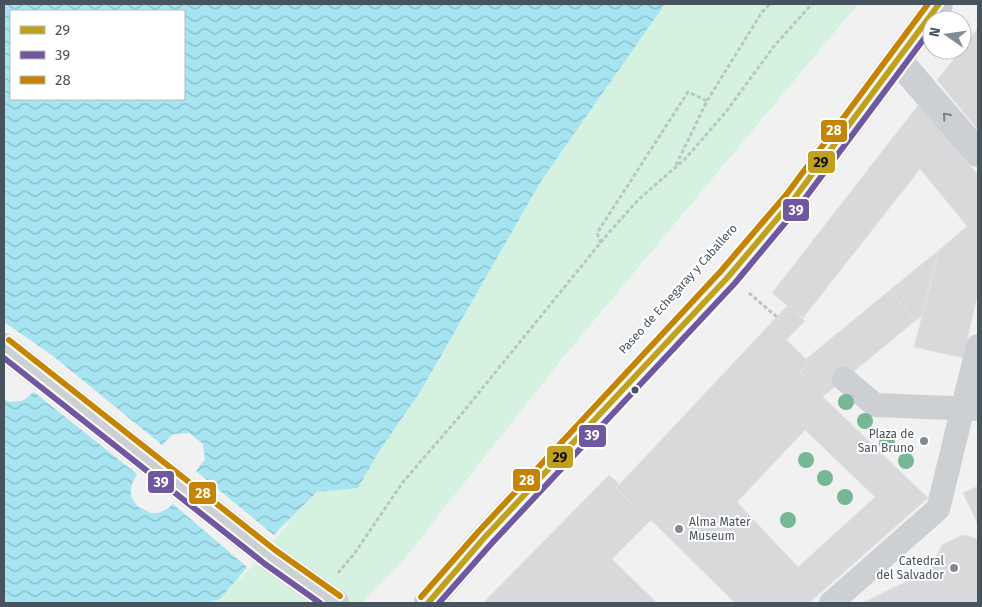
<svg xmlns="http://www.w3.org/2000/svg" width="982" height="607" font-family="'Fira Sans',sans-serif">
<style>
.park{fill:#d4f2df}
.water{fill:url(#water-waves);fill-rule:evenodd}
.pier{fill:#f2f1f1}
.building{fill:#d9d9db;stroke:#e3e3e4;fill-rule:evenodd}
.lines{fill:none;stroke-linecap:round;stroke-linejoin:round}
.path{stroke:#b9c6c2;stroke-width:3;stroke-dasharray:4 2.5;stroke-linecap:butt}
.pedestrian{stroke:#cdd0d2;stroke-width:24}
.minor{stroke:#cdd0d2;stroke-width:28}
.primary{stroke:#c8ccd0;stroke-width:28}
.minor-bridge{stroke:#cdd0d2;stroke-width:28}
.bus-1-casing{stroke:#fff;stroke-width:10}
.bus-2-casing{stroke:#fff;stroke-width:10}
.bus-3-casing{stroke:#fff;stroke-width:10}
.bus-1{stroke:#c0a01c;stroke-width:6}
.bus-2{stroke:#6f58a0;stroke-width:6}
.bus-3{stroke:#c58403;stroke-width:6}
.tree{fill:#76b795}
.oneway{stroke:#767f87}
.bus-dot{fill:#47545f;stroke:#fff;stroke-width:2}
.poi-dot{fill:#838b92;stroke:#fff;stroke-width:2}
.labels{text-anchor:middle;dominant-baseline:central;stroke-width:4;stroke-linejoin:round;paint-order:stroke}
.street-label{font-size:12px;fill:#47545f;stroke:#fff}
.poi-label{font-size:12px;fill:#47545f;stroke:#fff;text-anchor:end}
.line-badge{stroke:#fff;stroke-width:2}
.badge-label{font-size:14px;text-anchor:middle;font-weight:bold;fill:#fff}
.pale-badge-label{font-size:14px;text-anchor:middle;font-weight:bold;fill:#111}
</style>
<defs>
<pattern id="water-waves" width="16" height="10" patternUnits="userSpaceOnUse" patternTransform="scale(1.25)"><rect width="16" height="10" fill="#a6e4f2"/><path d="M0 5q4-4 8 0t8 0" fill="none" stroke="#89bbc7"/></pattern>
</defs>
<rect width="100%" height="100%" fill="#f2f1f1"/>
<polygon class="park" points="665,4 858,4 561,360 405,558 362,603 208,603 220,599 280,528 317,492 358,488 378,453 422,389 541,181"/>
<path class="water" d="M 4,4 L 665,4 L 541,181 L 422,389 L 378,453 L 358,488 L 317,492 L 280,528 L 220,599 L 208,603 L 4,603 ZM 11,11 L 184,11 L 184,99 L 11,99 Z"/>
<polygon class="pier" points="4,322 53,356 162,445 173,434 189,433 203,444 205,459 196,471 275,536 282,527 290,522 239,581 241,576 247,567 173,504 167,509 158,513 151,513 137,506 131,496 131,490 132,484 137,474 34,392 22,401 10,402 4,400"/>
<g class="building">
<polygon points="978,28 978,130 937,80"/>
<polygon points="919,104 978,175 978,293 963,358 914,347 939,250 967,226 920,169 803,318 772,293"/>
<polygon points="939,250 922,316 915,321 890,290"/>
<polygon points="890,290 915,321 825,395 800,372 809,362 806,359"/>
<polygon points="788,305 805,321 786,340 770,324"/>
<path d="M 770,324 L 809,362 L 800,372 L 825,395 L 823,397 L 928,498 L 809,603 L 735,603 L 656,525 L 669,512 L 648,491 L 633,505 L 616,488 ZM 805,430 L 875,497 L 798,567 L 737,502 Z"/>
<polygon points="609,475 619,484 616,488 633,505 648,491 669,512 656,525 651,520 612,559 657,603 483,603"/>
<polygon points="978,486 978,525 963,493"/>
<polygon points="965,535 978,539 978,603 862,603 926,572 933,565 942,545 958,537"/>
</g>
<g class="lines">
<g class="path">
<polyline points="676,165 707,101 762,12 770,4"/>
<polyline points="601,243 597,233 688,92 707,101"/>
<polyline points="749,293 777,317"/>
<polyline points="338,573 354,554 403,482 459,417 606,236 638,200 686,158 725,113 775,45 812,4"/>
</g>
<g class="pedestrian">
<polyline points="844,379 875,405 978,409"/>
<polyline points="831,603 938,509 978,346"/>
</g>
<polyline class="minor" points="898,60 978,153"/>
<polyline class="primary" points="428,603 485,537 728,277 793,200 939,4"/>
<polyline class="minor-bridge" points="4,347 270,557 335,603"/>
<defs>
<polyline id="bus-1" points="428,603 485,537 728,277 793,200 939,4"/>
<g id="bus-2">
<polyline points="4,358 265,564 320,603"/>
<polyline points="439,603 492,543 735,283 800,205 932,28"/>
</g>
<g id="bus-3">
<polyline points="9,340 275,550 340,596"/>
<polyline points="421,597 479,531 721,271 786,195 928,4"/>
</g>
</defs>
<use href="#bus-1" class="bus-1-casing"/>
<use href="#bus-2" class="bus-2-casing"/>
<use href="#bus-3" class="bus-3-casing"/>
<use href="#bus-1" class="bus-1"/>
<use href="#bus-2" class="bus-2"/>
<use href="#bus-3" class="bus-3"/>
</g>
<g class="tree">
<circle cx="846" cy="402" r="8"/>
<circle cx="865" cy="421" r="8"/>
<circle cx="887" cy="443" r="8"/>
<circle cx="806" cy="460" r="8"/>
<circle cx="906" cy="461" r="8"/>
<circle cx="825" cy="478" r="8"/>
<circle cx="845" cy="497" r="8"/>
<circle cx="788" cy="520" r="8"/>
</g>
<defs><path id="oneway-chevron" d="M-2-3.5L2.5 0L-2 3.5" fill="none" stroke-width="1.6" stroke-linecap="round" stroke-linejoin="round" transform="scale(1.25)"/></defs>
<use class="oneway" href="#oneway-chevron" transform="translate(946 116) rotate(-131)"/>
<circle class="bus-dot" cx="635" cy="390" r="4.5"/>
<g class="poi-dot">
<circle cx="924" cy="441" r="5"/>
<circle cx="679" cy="529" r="5"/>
<circle cx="954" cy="568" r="5"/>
</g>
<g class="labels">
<g class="street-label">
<text transform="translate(678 289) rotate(-48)">Paseo de Echegaray y Caballero</text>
</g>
<g class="poi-label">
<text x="914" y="434">Plaza de<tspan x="914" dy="14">San Bruno</tspan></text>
<text x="689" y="522" text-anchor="start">Alma Mater<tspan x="689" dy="14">Museum</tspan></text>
<text x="944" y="561">Catedral<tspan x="944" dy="14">del Salvador</tspan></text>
</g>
</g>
<g class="line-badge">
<rect x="820" y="119" width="28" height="24" rx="5" fill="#c58403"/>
<rect x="807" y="150" width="29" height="24" rx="5" fill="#c0a01c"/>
<rect x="782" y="198" width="28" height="24" rx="5" fill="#6f58a0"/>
<rect x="578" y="424" width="29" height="24" rx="5" fill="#6f58a0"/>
<rect x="546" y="445" width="28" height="24" rx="5" fill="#c0a01c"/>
<rect x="512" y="468" width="29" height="24" rx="5" fill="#c58403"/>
<rect x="147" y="470" width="28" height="24" rx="5" fill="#6f58a0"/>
<rect x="188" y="481" width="29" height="24" rx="5" fill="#c58403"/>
</g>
<g class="badge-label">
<text x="834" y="135">28</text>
<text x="796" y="215">39</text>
<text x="592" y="440">39</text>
<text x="527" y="485">28</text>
<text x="161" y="487">39</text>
<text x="203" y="498">28</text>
</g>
<g class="pale-badge-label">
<text x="821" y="167">29</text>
<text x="560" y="462">29</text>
</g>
<rect width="982" height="607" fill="none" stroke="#47545f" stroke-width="10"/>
<rect x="10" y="10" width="175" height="90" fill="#ffffff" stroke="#b5bbbf"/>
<rect x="20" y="26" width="25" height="8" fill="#c0a01c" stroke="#b5bbbf"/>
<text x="55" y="35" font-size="15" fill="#47545f">29</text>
<rect x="20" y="51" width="25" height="8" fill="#6f58a0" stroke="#b5bbbf"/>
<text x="55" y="60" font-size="15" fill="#47545f">39</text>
<rect x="20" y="76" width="25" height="8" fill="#c58403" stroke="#b5bbbf"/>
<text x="55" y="85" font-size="15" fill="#47545f">28</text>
<g transform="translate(947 35) rotate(283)"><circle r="24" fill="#ffffff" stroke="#b5bbbf"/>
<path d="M0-4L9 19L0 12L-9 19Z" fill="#838b92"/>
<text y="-8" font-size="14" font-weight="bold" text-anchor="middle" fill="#47545f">N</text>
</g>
</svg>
